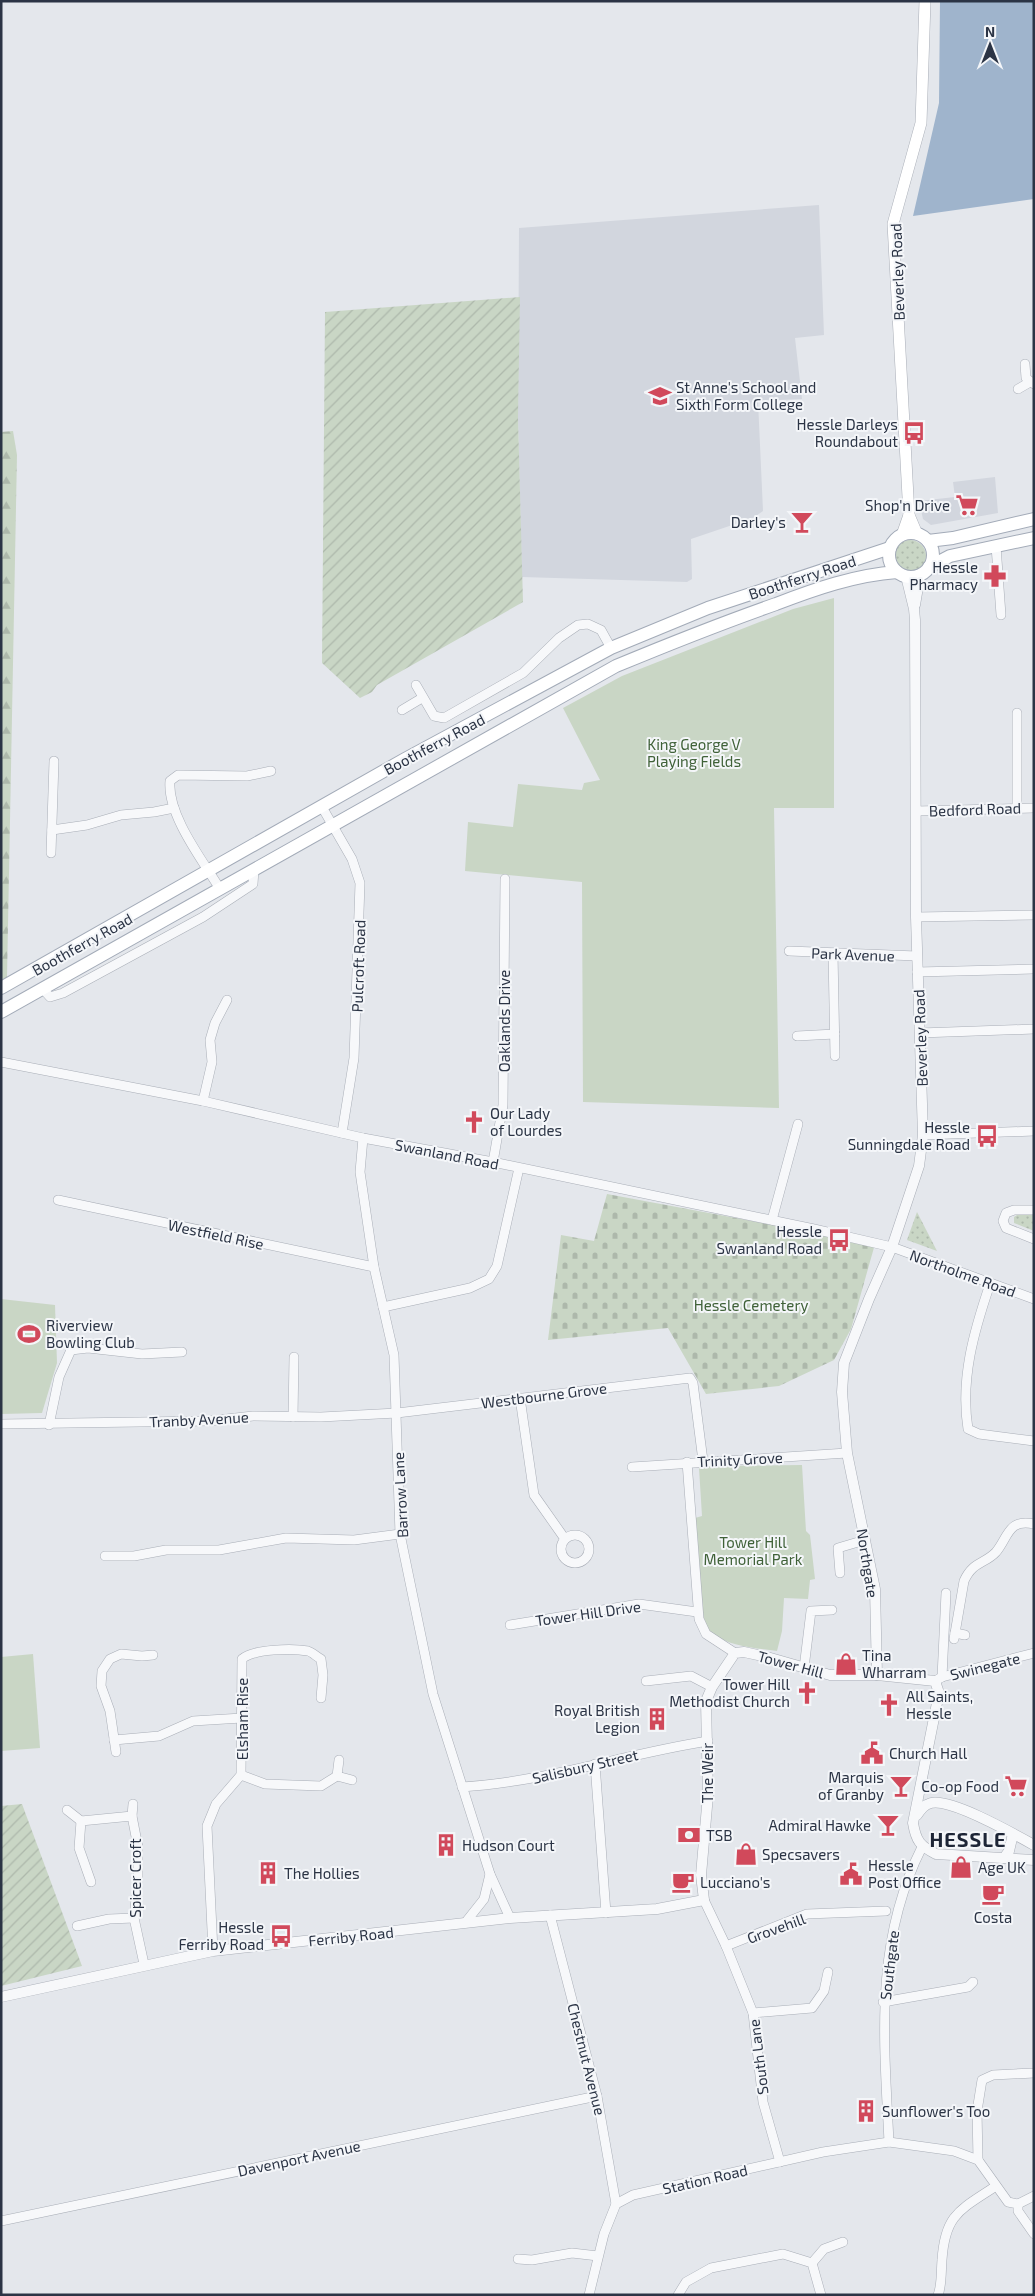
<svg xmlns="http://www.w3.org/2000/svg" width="1035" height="2296" font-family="'Exo 2',sans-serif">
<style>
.built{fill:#d2d6de}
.grass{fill:url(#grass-dots)}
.forest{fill:url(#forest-firs)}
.cemetery{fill:url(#cemetery-stones)}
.park{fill:#c9d6c5}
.garden{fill:url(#garden-furrows)}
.water{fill:#9fb4cc}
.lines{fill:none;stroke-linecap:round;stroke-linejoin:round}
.minor-casing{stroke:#a9aeb7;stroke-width:10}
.tertiary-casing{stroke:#a9aeb7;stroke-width:11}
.secondary-casing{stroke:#a9aeb7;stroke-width:12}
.primary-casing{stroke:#a3abb8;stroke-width:14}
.minor{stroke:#f7f8fa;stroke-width:9}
.tertiary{stroke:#f7f8fa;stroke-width:10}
.secondary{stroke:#fff;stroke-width:11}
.primary{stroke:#fff;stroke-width:12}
.labels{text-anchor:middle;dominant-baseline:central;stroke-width:4;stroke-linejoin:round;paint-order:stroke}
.street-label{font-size:15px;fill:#2b3445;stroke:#f4f6f9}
.poi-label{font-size:15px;fill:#2b3445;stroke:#f4f6f9;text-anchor:start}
.park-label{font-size:15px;fill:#3f6138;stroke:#f4f6f9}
.district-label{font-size:20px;font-weight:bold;letter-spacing:1px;fill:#1d2536;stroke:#f4f6f9}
</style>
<defs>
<pattern id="grass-dots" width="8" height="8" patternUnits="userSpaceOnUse" patternTransform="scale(1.25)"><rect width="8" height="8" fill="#c9d6c5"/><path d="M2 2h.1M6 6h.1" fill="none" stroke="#adb8ab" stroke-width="1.8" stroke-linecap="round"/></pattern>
<pattern id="forest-firs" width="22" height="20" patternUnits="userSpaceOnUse" patternTransform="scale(1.25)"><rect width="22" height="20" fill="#c9d6c5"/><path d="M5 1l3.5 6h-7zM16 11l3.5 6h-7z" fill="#adb8ab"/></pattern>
<pattern id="cemetery-stones" width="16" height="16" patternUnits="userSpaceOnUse" patternTransform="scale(1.25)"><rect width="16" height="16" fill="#c9d6c5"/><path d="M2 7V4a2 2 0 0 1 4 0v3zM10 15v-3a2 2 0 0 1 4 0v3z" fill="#adb8ab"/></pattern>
<pattern id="garden-furrows" width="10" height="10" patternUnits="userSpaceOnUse" patternTransform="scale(1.25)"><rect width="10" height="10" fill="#c9d6c5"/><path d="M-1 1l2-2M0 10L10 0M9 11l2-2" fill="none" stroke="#adb8ab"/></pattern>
</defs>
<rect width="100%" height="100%" fill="#e4e7ec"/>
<g class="built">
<polygon points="819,205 824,335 795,338 802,399 758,401 763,511 753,518 691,539 692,579 687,582 522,577 518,417 519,228"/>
<polygon points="995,477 998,513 931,525 923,519 919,501 955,497 953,482"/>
</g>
<g class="grass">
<circle cx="910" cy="556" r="16"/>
<polygon points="917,1212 937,1251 907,1240"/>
<polygon points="1017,1215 1034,1215 1034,1231 1014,1223 1014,1217"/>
</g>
<polygon class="forest" points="13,431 17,455 7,978 1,980 1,432"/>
<polygon class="cemetery" points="607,1194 875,1244 851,1329 834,1360 779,1386 706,1394 668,1328 548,1340 561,1235 594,1241"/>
<g class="park">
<polygon points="834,598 834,808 774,808 779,1108 583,1102 582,882 465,871 468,822 513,827 518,784 582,790 584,783 600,780 563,708 622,676 793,609"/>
<polygon points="1,1299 55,1305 57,1363 42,1413 1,1414"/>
<path d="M 802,1465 L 806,1531 L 810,1535 L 815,1579 L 810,1580 L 808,1599 L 784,1598 L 782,1631 L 777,1651 C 756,1648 728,1647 711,1632 C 695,1618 696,1541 695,1518 L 702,1516 L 699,1468 L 704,1466 Z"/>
<polygon points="33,1654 40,1748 1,1751 1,1657"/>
</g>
<g class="garden">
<polygon points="520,297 518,417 523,602 377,685 372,692 360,698 322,663 325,312"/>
<polygon points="22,1804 82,1966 1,1986 1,1806"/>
</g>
<polygon class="water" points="940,1 1034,1 1034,199 913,216 939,103"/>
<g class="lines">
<defs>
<g id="minor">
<polyline points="1025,364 1026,378 1034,384"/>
<polyline points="1018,389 1030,382"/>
<polyline points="996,546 1001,615"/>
<polyline points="416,685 434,716 444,718 523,673 559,638 578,625 588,624 601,630 611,648"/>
<polyline points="402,710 422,698"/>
<polyline points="1017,713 1017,807"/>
<polyline points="322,807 352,859 360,883 354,1058 342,1133"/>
<polyline points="916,811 1034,808"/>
<polyline points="52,830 87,825 121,815 154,812 174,808"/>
<polyline points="51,853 54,761"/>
<path d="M 220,889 C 203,861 167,815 170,781 L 178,775 L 247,776 L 271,771"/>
<polyline points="916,917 1034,915"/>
<polyline points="789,951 917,956"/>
<polyline points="833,953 835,1056"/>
<polyline points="917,972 1033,969"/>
<polyline points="42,988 50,997 63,993 203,917 253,884 254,870"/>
<polyline points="920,1033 1034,1029"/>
<polyline points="797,1036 835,1034"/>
<polyline points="1,1062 203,1101 363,1138 493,1162 814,1229 892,1247 1034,1299"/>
<polyline points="203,1101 212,1062 210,1040 215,1023 227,1000"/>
<polyline points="923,1135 1034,1131"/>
<polyline points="363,1138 360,1172 374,1267 394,1355 400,1534 433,1694 490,1874 510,1918"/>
<polyline points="493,1162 503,1105 505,879"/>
<polyline points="58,1200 374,1267"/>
<polyline points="1034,1210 1014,1210 1006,1213 1003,1221 1006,1228 1034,1239"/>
<polyline points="772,1220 798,1124"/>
<path d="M 990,1284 C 974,1331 960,1379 968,1429 L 979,1434 L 1034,1441"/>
<polyline points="383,1307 470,1288 489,1279 497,1266 519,1168"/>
<polyline points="520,1398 534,1495 565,1539"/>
<polyline points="293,1417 294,1357"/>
<polyline points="1,1424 209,1421 253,1416 321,1417 397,1413 690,1378 693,1383 703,1461"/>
<polyline points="49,1425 59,1377 71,1350 88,1348 142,1354 182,1352"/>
<polyline points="687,1462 699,1619 706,1634 735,1653"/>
<polyline points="632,1467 847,1453"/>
<circle cx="575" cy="1549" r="14"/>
<polyline points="105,1556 134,1556 166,1550 219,1550 286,1538 354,1540 400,1534"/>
<polyline points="840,1573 838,1548 865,1540"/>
<polyline points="510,1625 639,1604 697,1612"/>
<polyline points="955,1633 965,1635"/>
<path d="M 954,1639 L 964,1581 C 973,1561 985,1564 996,1552 C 1008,1538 1008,1518 1034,1524"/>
<polyline points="804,1668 811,1611 832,1610"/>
<polyline points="942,1677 946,1593"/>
<polyline points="646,1681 691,1676 712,1687"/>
<polyline points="935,1681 942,1677 1034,1653"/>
<polyline points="114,1740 159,1736 193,1721 242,1718"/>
<polyline points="116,1752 110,1711 101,1686 102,1671 110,1659 121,1654 142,1656 153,1655"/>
<polyline points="339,1760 337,1776 352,1780"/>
<polyline points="595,1764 606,1913"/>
<polyline points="241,1775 265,1784 321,1786 337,1776"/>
<path d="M 462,1787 C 545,1782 625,1754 708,1741"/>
<polyline points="67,1810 81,1821"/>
<polyline points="132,1816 133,1804"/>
<polyline points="91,1882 79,1848 81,1821 132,1816 138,1847 138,1880 134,1918 144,1964"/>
<polyline points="704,1900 726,1946 753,2013 763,2102 780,2162"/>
<polyline points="550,1915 597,2096 616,2204"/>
<polyline points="465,1923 484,1899 490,1874"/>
<polyline points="77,1926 109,1919 134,1918"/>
<polyline points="726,1946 807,1914 886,1911"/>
<path d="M 213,1951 L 207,1826 L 216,1804 L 241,1775 L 242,1659 C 253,1649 293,1648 308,1651 C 312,1652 317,1657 321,1659 L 323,1675 L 321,1698"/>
<polyline points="883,2002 968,1987 973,1982"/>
<polyline points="753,2013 812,2008 824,1991 828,1972"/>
<path d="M 889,2142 C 884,2039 874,1942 922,1847"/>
<polyline points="978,2160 977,2111 982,2080 993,2075 1034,2073"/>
<polyline points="1018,2204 1034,2196"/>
<polyline points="1,2221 597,2096"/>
<polyline points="518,2259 532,2260 572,2253 598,2256"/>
<polyline points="812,2263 824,2249 843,2242"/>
<polyline points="589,2295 604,2234 616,2204 633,2195 823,2152 889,2142 954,2151 978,2160 1008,2202 1018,2204 1018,2211 1034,2234"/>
<polyline points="678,2295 686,2282 711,2268 783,2254 812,2263 821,2295"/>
<path d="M 938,2295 C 942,2285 941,2271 942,2260 C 945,2214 960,2210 996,2186"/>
</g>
<g id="tertiary">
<polyline points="915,605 920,575"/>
<polyline points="877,1675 875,1589 847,1453 842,1392 844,1363 869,1299 892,1247 919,1166 923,1135 916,917 915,620 914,609 906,576"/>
<path d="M 917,1815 C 921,1809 924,1805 931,1803 C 951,1798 1014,1834 1034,1845"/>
<polyline points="1004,1858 1009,1851 1013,1834"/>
<path d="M 1,1997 L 213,1951 L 510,1918 L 657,1909 L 704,1900 L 701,1875 L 708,1795 L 706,1701 L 712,1687 L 735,1653 L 744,1652 L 767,1657 L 830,1675 L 877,1675 L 935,1681 L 939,1693 L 913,1823 C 916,1841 920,1846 936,1854 L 1034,1860"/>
</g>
<g id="secondary">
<polyline points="917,534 909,515 893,224 921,123 925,1"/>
<polyline points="902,535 909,515"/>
</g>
<g id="primary">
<circle cx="911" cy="555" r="22"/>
<polyline points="928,541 953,538 1034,519"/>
<polyline points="929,567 950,556 1034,538"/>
<polyline points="1,988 405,759 611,648 708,608 890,548"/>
<path d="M 1,1012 L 616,666 C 669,644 722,623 776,604 C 815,589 855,575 897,572"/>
</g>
</defs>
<use href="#minor" class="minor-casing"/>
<use href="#tertiary" class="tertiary-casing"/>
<use href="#secondary" class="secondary-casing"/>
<use href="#primary" class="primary-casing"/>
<use href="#minor" class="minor"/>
<use href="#tertiary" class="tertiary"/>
<use href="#secondary" class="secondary"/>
<use href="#primary" class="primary"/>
</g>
<defs>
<symbol id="school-bare" viewBox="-9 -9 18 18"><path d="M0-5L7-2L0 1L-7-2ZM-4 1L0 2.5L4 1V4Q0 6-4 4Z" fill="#d1495b" stroke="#f4f6f9" stroke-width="2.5" paint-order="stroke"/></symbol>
<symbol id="bus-bare" viewBox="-9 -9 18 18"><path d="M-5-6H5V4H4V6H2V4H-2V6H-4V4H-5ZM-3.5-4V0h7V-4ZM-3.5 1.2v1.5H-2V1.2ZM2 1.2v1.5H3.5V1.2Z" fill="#d1495b" stroke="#f4f6f9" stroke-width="2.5" paint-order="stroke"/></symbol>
<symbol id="supermarket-bare" viewBox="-9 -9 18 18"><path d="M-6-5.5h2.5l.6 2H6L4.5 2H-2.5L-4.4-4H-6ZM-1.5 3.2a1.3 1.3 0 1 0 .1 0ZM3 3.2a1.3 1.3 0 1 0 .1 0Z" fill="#d1495b" stroke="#f4f6f9" stroke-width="2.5" paint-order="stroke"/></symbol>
<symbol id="bar-bare" viewBox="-9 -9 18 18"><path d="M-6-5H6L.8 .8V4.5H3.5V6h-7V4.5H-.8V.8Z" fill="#d1495b" stroke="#f4f6f9" stroke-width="2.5" paint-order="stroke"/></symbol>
<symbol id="pharmacy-bare" viewBox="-9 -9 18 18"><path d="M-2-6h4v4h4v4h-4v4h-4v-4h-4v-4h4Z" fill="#d1495b" stroke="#f4f6f9" stroke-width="2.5" paint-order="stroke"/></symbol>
<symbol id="church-bare" viewBox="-9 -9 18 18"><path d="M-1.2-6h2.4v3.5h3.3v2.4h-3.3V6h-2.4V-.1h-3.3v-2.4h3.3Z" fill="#d1495b" stroke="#f4f6f9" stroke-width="2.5" paint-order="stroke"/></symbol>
<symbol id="stadium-bare" viewBox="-9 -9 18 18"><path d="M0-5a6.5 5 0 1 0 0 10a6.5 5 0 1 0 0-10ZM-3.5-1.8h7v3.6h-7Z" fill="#d1495b" stroke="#f4f6f9" stroke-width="2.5" paint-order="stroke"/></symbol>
<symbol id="shop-bare" viewBox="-9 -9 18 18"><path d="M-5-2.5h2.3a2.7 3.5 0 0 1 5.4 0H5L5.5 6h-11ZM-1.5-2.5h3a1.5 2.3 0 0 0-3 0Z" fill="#d1495b" stroke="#f4f6f9" stroke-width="2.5" paint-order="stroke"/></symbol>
<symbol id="building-bare" viewBox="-9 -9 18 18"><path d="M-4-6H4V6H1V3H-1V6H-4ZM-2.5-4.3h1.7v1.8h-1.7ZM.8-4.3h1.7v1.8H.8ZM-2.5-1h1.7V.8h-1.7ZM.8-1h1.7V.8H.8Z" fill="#d1495b" stroke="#f4f6f9" stroke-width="2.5" paint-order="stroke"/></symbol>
<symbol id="civic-bare" viewBox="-9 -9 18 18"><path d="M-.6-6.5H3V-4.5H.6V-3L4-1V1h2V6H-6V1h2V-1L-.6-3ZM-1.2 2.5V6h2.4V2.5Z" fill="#d1495b" stroke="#f4f6f9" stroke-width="2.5" paint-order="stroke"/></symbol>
<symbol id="bank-bare" viewBox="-9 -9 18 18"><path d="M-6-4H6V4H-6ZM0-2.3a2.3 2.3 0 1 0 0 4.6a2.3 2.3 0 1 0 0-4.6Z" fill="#d1495b" stroke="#f4f6f9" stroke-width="2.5" paint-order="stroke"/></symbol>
<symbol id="cafe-bare" viewBox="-9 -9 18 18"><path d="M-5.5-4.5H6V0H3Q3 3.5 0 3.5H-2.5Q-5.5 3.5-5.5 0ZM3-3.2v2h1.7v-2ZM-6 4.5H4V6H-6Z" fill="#d1495b" stroke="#f4f6f9" stroke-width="2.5" paint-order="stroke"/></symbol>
</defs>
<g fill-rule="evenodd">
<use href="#school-bare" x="644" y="380" width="32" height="32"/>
<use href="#bus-bare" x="898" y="417" width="32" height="32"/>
<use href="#supermarket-bare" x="951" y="489" width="32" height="32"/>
<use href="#bar-bare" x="786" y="506" width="32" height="32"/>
<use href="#pharmacy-bare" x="979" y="560" width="32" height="32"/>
<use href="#church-bare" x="458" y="1106" width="32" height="32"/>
<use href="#bus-bare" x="971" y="1120" width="32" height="32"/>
<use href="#bus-bare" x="823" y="1224" width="32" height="32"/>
<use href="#stadium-bare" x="13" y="1318" width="32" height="32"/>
<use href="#shop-bare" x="830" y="1648" width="32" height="32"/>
<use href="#church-bare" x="791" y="1677" width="32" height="32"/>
<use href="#church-bare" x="873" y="1689" width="32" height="32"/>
<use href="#building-bare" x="641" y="1703" width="32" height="32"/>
<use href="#civic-bare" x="856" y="1737" width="32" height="32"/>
<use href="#bar-bare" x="885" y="1770" width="32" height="32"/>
<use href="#supermarket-bare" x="1000" y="1770" width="32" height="32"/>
<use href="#bar-bare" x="872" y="1809" width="32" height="32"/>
<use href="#bank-bare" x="673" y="1819" width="32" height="32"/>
<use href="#building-bare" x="430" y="1829" width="32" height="32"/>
<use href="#shop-bare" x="730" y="1838" width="32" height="32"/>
<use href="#shop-bare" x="945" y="1851" width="32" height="32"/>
<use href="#building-bare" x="252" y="1857" width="32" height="32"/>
<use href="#civic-bare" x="835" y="1858" width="32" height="32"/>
<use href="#cafe-bare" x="667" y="1866" width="32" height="32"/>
<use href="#cafe-bare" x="977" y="1878" width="32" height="32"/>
<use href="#bus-bare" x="265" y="1920" width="32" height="32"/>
<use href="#building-bare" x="850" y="2095" width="32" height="32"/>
</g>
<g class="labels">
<g class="street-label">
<text transform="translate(897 272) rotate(-92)">Beverley Road</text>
<text transform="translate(802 577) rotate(-18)">Boothferry Road</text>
<text transform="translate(434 744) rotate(-28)">Boothferry Road</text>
<text transform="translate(975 809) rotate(-2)">Bedford Road</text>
<text transform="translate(82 944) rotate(-29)">Boothferry Road</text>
<text transform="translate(853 954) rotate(2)">Park Avenue</text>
<text transform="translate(358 966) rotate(-88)">Pulcroft Road</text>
<text transform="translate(504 1021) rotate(-90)">Oaklands Drive</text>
<text transform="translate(920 1038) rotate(-92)">Beverley Road</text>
<text transform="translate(447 1154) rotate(11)">Swanland Road</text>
<text transform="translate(216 1234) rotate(12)">Westfield Rise</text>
<text transform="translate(963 1273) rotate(20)">Northolme Road</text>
<text transform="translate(544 1395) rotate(-7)">Westbourne Grove</text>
<text transform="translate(199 1419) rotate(-3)">Tranby Avenue</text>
<text transform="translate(740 1459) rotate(-3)">Trinity Grove</text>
<text transform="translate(400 1495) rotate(-93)">Barrow Lane</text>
<text transform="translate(868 1563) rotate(81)">Northgate</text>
<text transform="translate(588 1613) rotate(-8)">Tower Hill Drive</text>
<text transform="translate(791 1664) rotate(15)">Tower Hill</text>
<text transform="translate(985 1666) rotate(-14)">Swinegate</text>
<text transform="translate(242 1719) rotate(-90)">Elsham Rise</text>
<text transform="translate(585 1766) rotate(-13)">Salisbury Street</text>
<text transform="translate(707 1773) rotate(-90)">The Weir</text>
<text transform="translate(135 1878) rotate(-90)">Spicer Croft</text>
<text transform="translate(776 1928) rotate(-20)">Grovehill</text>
<text transform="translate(351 1936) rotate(-6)">Ferriby Road</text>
<text transform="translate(889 1965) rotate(-83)">Southgate</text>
<text transform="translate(758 2057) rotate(-97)">South Lane</text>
<text transform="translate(587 2059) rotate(76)">Chestnut Avenue</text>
<text transform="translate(299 2158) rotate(-12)">Davenport Avenue</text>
<text transform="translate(705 2179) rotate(-13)">Station Road</text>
</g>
<g class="poi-label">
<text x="676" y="387">St Anne's School and<tspan x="676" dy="17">Sixth Form College</tspan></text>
<text x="898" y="424" text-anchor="end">Hessle Darleys<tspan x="898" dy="17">Roundabout</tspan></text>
<text x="950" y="505" text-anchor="end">Shop'n Drive</text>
<text x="786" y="522" text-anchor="end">Darley's</text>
<text x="978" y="567" text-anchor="end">Hessle<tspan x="978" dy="17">Pharmacy</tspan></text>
<text x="490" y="1113">Our Lady<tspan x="490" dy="17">of Lourdes</tspan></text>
<text x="970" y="1127" text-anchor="end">Hessle<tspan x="970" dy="17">Sunningdale Road</tspan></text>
<text x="822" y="1231" text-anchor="end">Hessle<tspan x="822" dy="17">Swanland Road</tspan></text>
<text x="46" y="1325">Riverview<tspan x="46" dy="17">Bowling Club</tspan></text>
<text x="862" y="1655">Tina<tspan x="862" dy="17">Wharram</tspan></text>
<text x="790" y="1684" text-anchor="end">Tower Hill<tspan x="790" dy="17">Methodist Church</tspan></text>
<text x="906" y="1696">All Saints,<tspan x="906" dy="17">Hessle</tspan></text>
<text x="640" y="1710" text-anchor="end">Royal British<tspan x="640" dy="17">Legion</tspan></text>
<text x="889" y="1753">Church Hall</text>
<text x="884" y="1777" text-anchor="end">Marquis<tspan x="884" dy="17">of Granby</tspan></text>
<text x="999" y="1786" text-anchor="end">Co-op Food</text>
<text x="871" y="1825" text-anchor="end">Admiral Hawke</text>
<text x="706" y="1835">TSB</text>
<text x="462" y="1845">Hudson Court</text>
<text x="762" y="1854">Specsavers</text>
<text x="868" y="1865">Hessle<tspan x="868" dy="17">Post Office</tspan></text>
<text x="978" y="1867">Age UK</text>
<text x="284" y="1873">The Hollies</text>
<text x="700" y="1882">Lucciano's</text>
<text x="993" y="1917" text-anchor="middle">Costa</text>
<text x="264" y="1927" text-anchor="end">Hessle<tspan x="264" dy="17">Ferriby Road</tspan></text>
<text x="882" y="2111">Sunflower's Too</text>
</g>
<g class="park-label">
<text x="694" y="744">King George V<tspan x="694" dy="17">Playing Fields</tspan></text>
<text x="751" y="1305">Hessle Cemetery</text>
<text x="753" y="1542">Tower Hill<tspan x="753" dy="17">Memorial Park</tspan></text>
</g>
<g class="district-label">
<text x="968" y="1839">HESSLE</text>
</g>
</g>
<rect width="1035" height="2296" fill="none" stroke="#2b3445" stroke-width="5"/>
<g transform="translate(990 45)" stroke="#f4f6f9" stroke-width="4" paint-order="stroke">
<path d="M0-4L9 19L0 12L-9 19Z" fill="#2b3445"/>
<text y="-8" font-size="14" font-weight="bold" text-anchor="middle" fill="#2b3445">N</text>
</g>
</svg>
